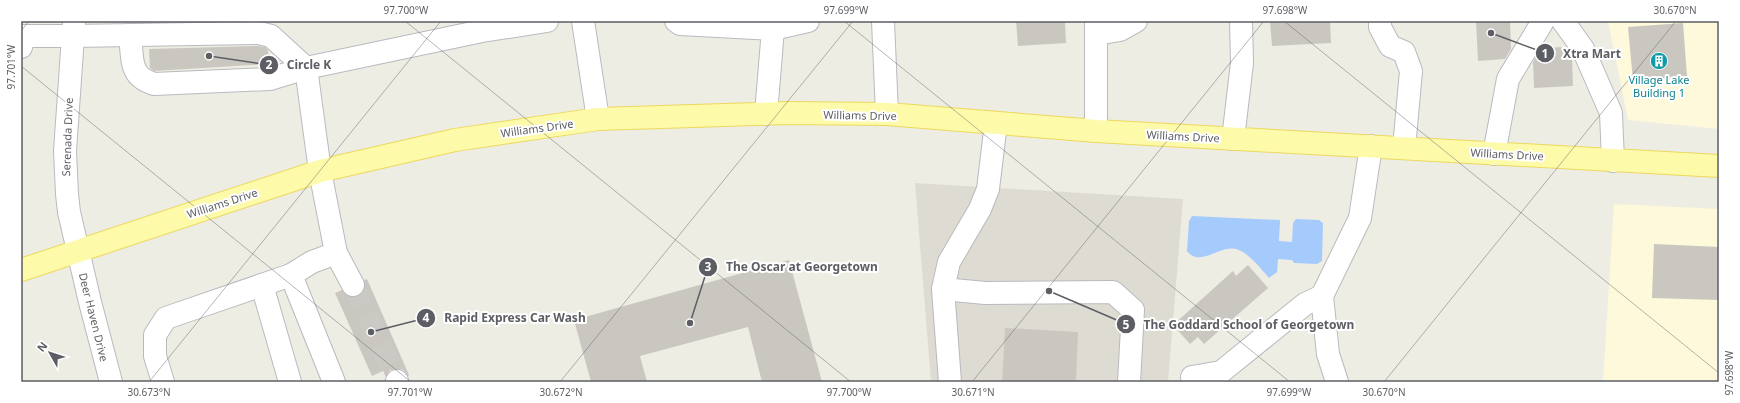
<svg xmlns="http://www.w3.org/2000/svg" width="1740" height="403" font-family="'Noto Sans',sans-serif">
<style>
.commercial{fill:#fdf9da}
.education{fill:#dedcd2}
.water{fill:#a5cbfd}
.building{fill:#cac7c1}
.lines{fill:none;stroke-linecap:round;stroke-linejoin:round}
.minor-tunnel{stroke:#cac9c4;stroke-width:22;stroke-dasharray:22 11;stroke-linecap:butt}
.minor-casing{stroke:#b9babf;stroke-width:24}
.major-casing{stroke:#edd85d;stroke-width:24}
.minor{stroke:#fff;stroke-width:22}
.major{stroke:#fdfaaa;stroke-width:22}
.ticks{fill:none;stroke:#5c5e64;stroke-width:1;stroke-opacity:0.45}
.labels{text-anchor:middle;dominant-baseline:central;stroke-width:4;stroke-linejoin:round;paint-order:stroke}
.culture-label{font-size:11px;fill:#0d838f;stroke:#fff}
.street-label{font-size:11px;fill:#5c5e64;stroke:#fff}
.leader{fill:none;stroke:#5c5e64;stroke-width:1.5}
.callout-dot{fill:#5c5e64;stroke:#fff;stroke-width:1.5}
.mark-label{font-size:12px;text-anchor:middle;font-weight:bold;fill:#fff}
.callout-label{font-size:12px;text-anchor:middle;font-weight:bold;fill:#5c5e64;stroke:#fff;stroke-width:4;stroke-linejoin:round;paint-order:stroke}
.neatline{fill:none;stroke:#5c5e64;stroke-width:1.5}
.ticks-label{font-size:10px;text-anchor:middle;fill:#5c5e64}
</style>
<rect width="100%" height="100%" fill="#eeede4"/>
<g class="commercial">
<polygon points="1608,21 1719,21 1719,129 1628,120"/>
<polygon points="1614,204 1719,209 1719,382 1603,382"/>
</g>
<polygon class="education" points="915,183 1183,199 1168,382 931,382"/>
<path class="water" d="M 1192,216 L 1280,220 L 1279,241 L 1292,242 L 1293,223 L 1296,219 L 1319,220 L 1323,223 L 1322,261 L 1317,264 L 1294,263 L 1292,260 L 1278,259 L 1277,272 L 1269,278 C 1262,270 1247,251 1236,249 C 1219,245 1200,268 1187,251 L 1189,221 Z"/>
<g class="building">
<polygon points="1016,21 1065,21 1066,43 1018,46"/>
<polygon points="1270,21 1330,21 1331,43 1272,46"/>
<polygon points="1476,21 1510,21 1511,49 1505,59 1478,61"/>
<polygon points="1683,23 1687,76 1633,81 1628,27"/>
<polygon points="258,46 265,47 268,50 269,64 154,71 150,68 149,49"/>
<polygon points="1566,47 1572,56 1573,86 1534,88 1533,62 1541,48"/>
<polygon points="1654,244 1719,247 1719,300 1652,298"/>
<polygon points="789,260 822,382 762,382 748,327 640,356 647,382 591,382 574,320"/>
<polygon points="1248,265 1268,288 1204,344 1198,337 1190,344 1173,325 1233,271 1236,276"/>
<polygon points="367,279 409,375 408,376 404,370 397,369 390,370 386,377 383,371 372,376 335,293 342,290 347,296 352,297 358,296 364,291 365,286 364,280"/>
<polygon points="1005,328 1078,332 1076,382 1002,382"/>
</g>
<g class="lines">
<polyline class="minor-tunnel" points="353,285 397,381"/>
<defs>
<g id="minor">
<polyline points="583,21 598,119"/>
<polyline points="676,21 680,24 773,29 766,114"/>
<polyline points="883,21 887,114"/>
<polyline points="1096,21 1096,131"/>
<polyline points="1380,21 1380,27 1390,46 1404,52 1411,71 1404,148"/>
<polyline points="1563,21 1583,49 1611,113 1613,161"/>
<polyline points="74,22 65,151 67,194 69,212 90,302 111,382"/>
<polyline points="773,29 808,21"/>
<polyline points="1096,34 1120,30 1136,21"/>
<path d="M 130,35 C 133,58 128,76 154,84 L 270,79 L 306,68 L 482,31 L 547,21"/>
<polyline points="21,47 24,36 73,36 259,33 271,36 306,68 320,171 336,253 312,262 291,275 166,318 155,335 155,356 163,382"/>
<polyline points="1233,139 1242,63 1241,21"/>
<polyline points="1494,154 1508,79 1543,21"/>
<polyline points="336,253 353,285"/>
<polyline points="291,275 334,382"/>
<polyline points="262,285 290,382"/>
<polyline points="943,289 985,293 1113,292 1133,310 1129,382"/>
<polyline points="1192,377 1221,372 1305,304 1322,296"/>
<polyline points="397,381 397,382"/>
<polyline points="950,382 943,289 949,262 980,209 988,189 996,123"/>
<polyline points="1337,382 1328,354 1322,296 1360,218 1371,146"/>
</g>
<polyline id="major" points="21,270 320,171 455,140 598,119 785,113 887,114 1096,131 1719,166"/>
</defs>
<use href="#minor" class="minor-casing"/>
<use href="#major" class="major-casing"/>
<use href="#minor" class="minor"/>
<use href="#major" class="major"/>
</g>
<path class="ticks" d="M 405,21 L 851,382M 844,21 L 1290,382M 1284,21 L 1719,373M 21,31 L 29,21M 21,66 L 411,382M 149,382 L 441,21M 560,382 L 853,21M 972,382 L 1264,21M 1384,382 L 1676,21"/>
<defs>
<symbol id="building-disc" viewBox="-11 -11 22 22"><circle r="9.5" fill="#0f9aa8" stroke="#fff"/><path d="M-4-6H4V6H1V3H-1V6H-4ZM-2.5-4.3h1.7v1.8h-1.7ZM.8-4.3h1.7v1.8H.8ZM-2.5-1h1.7V.8h-1.7ZM.8-1h1.7V.8H.8Z" fill="#fff"/></symbol>
</defs>
<g fill-rule="evenodd">
<use href="#building-disc" x="1649" y="51" width="20" height="20"/>
</g>
<g class="labels">
<g class="culture-label">
<text x="1659" y="79">Village Lake<tspan x="1659" dy="13">Building 1</tspan></text>
</g>
<g class="street-label">
<text transform="translate(860 115) rotate(1)">Williams Drive</text>
<text transform="translate(537 128) rotate(-8)">Williams Drive</text>
<text transform="translate(1183 136) rotate(3)">Williams Drive</text>
<text transform="translate(67 137) rotate(-88)">Serenada Drive</text>
<text transform="translate(1507 154) rotate(3)">Williams Drive</text>
<text transform="translate(222 203) rotate(-18)">Williams Drive</text>
<text transform="translate(94 317) rotate(76)">Deer Haven Drive</text>
</g>
</g>
<path class="leader" d="M1491 33L1545 53M209 56L269 65M690 323L708 267M371 332L426 318M1049 291L1126 324"/>
<g class="callout-dot">
<circle cx="1491" cy="33" r="4"/>
<circle cx="209" cy="56" r="4"/>
<circle cx="690" cy="323" r="4"/>
<circle cx="371" cy="332" r="4"/>
<circle cx="1049" cy="291" r="4"/>
<circle cx="1545" cy="53" r="10"/>
<circle cx="269" cy="65" r="10"/>
<circle cx="708" cy="267" r="10"/>
<circle cx="426" cy="318" r="10"/>
<circle cx="1126" cy="324" r="10"/>
</g>
<g class="mark-label">
<text x="1545" y="58">1</text>
<text x="269" y="69">2</text>
<text x="708" y="271">3</text>
<text x="426" y="322">4</text>
<text x="1126" y="329">5</text>
</g>
<g class="callout-label">
<text x="1592" y="58">Xtra Mart</text>
<text x="309" y="69">Circle K</text>
<text x="802" y="271">The Oscar at Georgetown</text>
<text x="515" y="322">Rapid Express Car Wash</text>
<text x="1249" y="329">The Goddard School of Georgetown</text>
</g>
<rect width="1740" height="403" fill="none" stroke="#ffffff" stroke-width="44"/>
<g transform="translate(50 353) rotate(309)" stroke="#ffffff" stroke-width="3" paint-order="stroke">
<path d="M0-3L7 15L0 10L-7 15Z" fill="#5c5e64"/>
<text y="-6" font-size="11" font-weight="bold" text-anchor="middle" fill="#5c5e64">N</text>
</g>
<rect x="22" y="22" width="1696" height="359" class="neatline"/>
<g class="ticks-label">
<text x="406" y="14">97.700°W</text>
<text x="846" y="14">97.699°W</text>
<text x="1285" y="14">97.698°W</text>
<text x="1675" y="14">30.670°N</text>
<text transform="translate(11 67) rotate(-90)" y="4">97.701°W</text>
<text transform="translate(1729 373) rotate(-90)" y="4">97.698°W</text>
<text x="149" y="396">30.673°N</text>
<text x="410" y="396">97.701°W</text>
<text x="561" y="396">30.672°N</text>
<text x="849" y="396">97.700°W</text>
<text x="973" y="396">30.671°N</text>
<text x="1289" y="396">97.699°W</text>
<text x="1384" y="396">30.670°N</text>
</g>
</svg>
